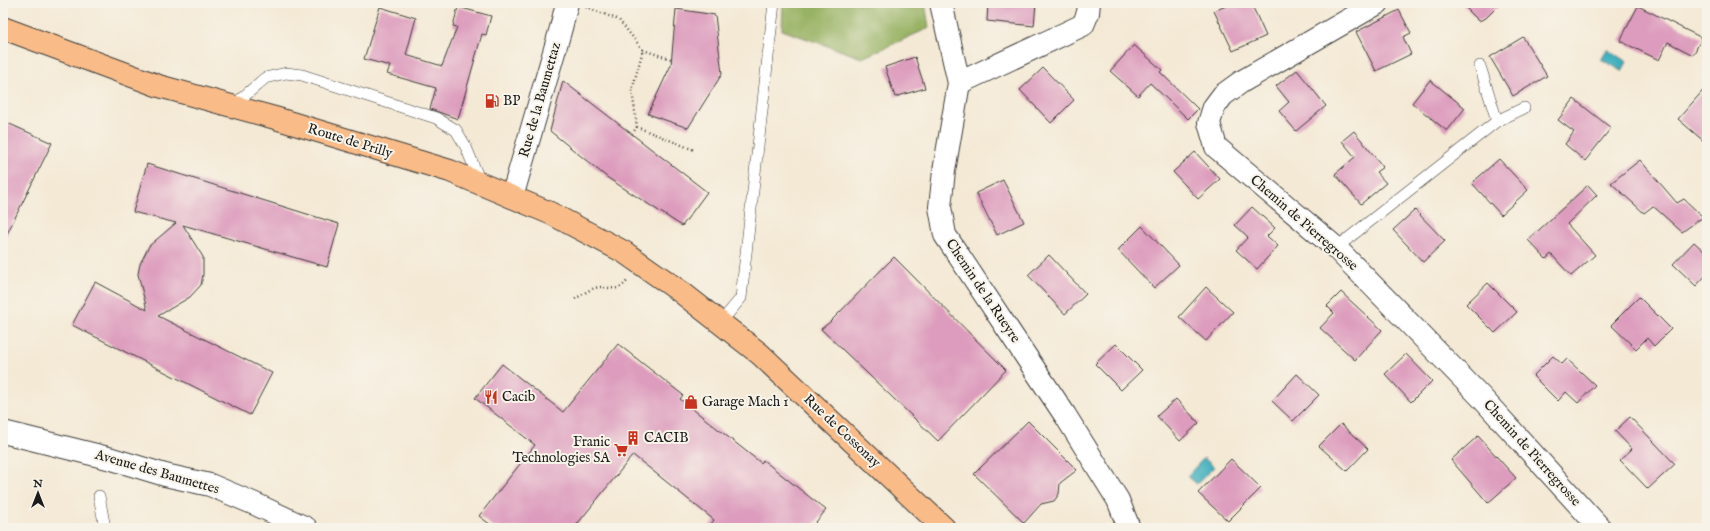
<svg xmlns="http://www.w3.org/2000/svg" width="1710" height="531" font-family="'IM FELL English',serif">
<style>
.forest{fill:#98b263;stroke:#5a6740}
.water{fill:#40afbd;stroke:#2e666c}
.building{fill:#dd9cbd}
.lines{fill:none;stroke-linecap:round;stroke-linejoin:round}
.lane-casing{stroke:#3c3b38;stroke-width:12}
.street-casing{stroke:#3c3b38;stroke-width:24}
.primary-casing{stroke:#3c3b38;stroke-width:24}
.path{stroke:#3c3b38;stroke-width:2.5;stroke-dasharray:1 3;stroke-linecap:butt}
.lane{stroke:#fff;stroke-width:11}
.street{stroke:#fff;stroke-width:22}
.primary{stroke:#f9bc89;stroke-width:22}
.labels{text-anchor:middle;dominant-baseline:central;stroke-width:4;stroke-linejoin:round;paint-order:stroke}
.street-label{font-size:14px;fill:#1c1c1c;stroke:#f7f3e8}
.poi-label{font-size:14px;fill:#1c1c1c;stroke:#f7f3e8;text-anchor:start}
</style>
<rect width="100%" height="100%" fill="#f7f3e8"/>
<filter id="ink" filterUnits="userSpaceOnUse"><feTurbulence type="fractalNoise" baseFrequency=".025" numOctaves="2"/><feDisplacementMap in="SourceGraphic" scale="8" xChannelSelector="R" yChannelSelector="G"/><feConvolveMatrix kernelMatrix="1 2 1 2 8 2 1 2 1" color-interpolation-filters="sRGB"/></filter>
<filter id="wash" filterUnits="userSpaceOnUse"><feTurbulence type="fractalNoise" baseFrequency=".012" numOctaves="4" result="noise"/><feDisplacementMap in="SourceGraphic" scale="16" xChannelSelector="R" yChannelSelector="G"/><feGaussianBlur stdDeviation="0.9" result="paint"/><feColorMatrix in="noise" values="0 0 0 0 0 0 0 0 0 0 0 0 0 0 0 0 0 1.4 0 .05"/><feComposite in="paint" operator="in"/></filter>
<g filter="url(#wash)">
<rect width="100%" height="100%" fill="#f4e9d5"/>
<polygon class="forest" points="783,3 925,3 929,28 862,58 782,30"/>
<g class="water">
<polygon points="1607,49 1627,62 1622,71 1601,59"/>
<polygon points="1204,458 1214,467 1197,484 1187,476"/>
</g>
<g id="blocks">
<g class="building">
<polygon points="988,3 1036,3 1034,26 987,21"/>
<polygon points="1233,3 1251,3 1266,36 1233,51 1214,11"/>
<polygon points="1461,3 1501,3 1486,18 1479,21"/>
<polygon points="1638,6 1702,38 1693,55 1668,42 1659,60 1620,41"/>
<polygon points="380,7 416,18 406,55 442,66 457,27 453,26 458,7 491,16 486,35 482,34 458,119 430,109 436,88 387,74 390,66 364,59"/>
<polygon points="676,9 715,15 722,74 688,128 648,114 671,65"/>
<polygon points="1399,10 1411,33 1403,37 1411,54 1376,71 1356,32"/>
<polygon points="1523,37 1547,76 1513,96 1490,57"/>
<polygon points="1134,45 1162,70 1160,72 1198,109 1188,119 1150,83 1138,96 1110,71"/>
<polygon points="915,57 925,88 895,97 885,67"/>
<polygon points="1043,68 1074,100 1051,123 1020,90"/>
<polygon points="1297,70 1326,106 1296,131 1279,111 1289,102 1276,86"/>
<polygon points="1430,80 1465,108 1447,131 1412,103"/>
<polygon points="563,81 707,192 682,226 608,178 550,131"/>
<polygon points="1707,86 1707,144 1678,119"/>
<polygon points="1574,99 1611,128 1585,161 1565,144 1574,132 1558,120"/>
<polygon points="3,121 52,143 3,242"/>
<polygon points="1354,131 1383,167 1376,172 1386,183 1361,204 1335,174 1355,157 1342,141"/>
<polygon points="1195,152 1220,179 1198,199 1173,172"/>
<polygon points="1499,159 1528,190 1501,215 1472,183"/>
<polygon points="1640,160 1677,203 1684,199 1703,217 1682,232 1653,206 1644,213 1611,183"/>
<polygon points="147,164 339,224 327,267 183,225 203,257 203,275 201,285 190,297 158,316 272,373 250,415 72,325 95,282 147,310 138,274 140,264 149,246 176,223 133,212"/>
<polygon points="1003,180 1024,222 997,235 976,193"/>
<polygon points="1588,185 1597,195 1567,224 1595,255 1571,276 1551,254 1546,259 1528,240"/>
<polygon points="1252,207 1275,228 1267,236 1278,246 1257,269 1236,250 1248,237 1235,225"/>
<polygon points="1415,210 1445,241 1423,262 1393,230"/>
<polygon points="1142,226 1179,265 1154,288 1118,250"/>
<polygon points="1694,242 1707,254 1707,274 1696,286 1673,264"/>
<polygon points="1049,255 1086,294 1065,314 1028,275"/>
<polygon points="894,257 1006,370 938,441 821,329 830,322"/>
<polygon points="1488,283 1517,312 1495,333 1466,304"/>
<polygon points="1206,287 1233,312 1206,341 1179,317"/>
<polygon points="1341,292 1382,330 1355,360 1320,328 1334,313 1327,306"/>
<polygon points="1639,297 1671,329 1654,346 1647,338 1636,349 1611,325"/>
<polygon points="618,344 683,395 680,399 761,463 763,460 826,510 811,528 708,528 714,520 633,455 574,528 495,528 479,516 535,445 475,398 502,364 563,412"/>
<polygon points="1116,344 1142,370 1121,390 1095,364"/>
<polygon points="1406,354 1432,381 1411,402 1385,374"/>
<polygon points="1553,356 1562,364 1567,359 1595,385 1578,403 1566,392 1558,401 1533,376"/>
<polygon points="1297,374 1319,395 1293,421 1272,401"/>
<polygon points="1176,399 1199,423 1180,441 1157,416"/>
<polygon points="1630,417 1675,464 1648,489 1620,460 1632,449 1615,431"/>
<polygon points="1028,421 1077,470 1060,483 1059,494 1054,501 1041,504 1024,523 974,474"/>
<polygon points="1341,424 1368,449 1347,471 1319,446"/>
<polygon points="1478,436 1516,478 1488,503 1451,460"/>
<polygon points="1231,459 1261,488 1228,521 1198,493"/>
</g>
</g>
</g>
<g filter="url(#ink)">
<use href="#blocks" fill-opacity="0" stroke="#3c3b38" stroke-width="1"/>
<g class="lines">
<defs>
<g id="lane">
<polyline points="1480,66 1497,121"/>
<polyline points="233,106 265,78 286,73 302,75 436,118 456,130 466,147 481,184"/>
<polyline points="1336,248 1497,121 1524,108"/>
<polyline points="721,322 741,298 774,3"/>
<polyline points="99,496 105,528"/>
</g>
<g id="street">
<polyline points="941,3 959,83 944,171 940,207 945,235 1065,415 1118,500 1129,528"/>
<polyline points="1378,3 1241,82 1223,95 1214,107 1209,123 1216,147 1336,248 1481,397 1600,528"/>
<polyline points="959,83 1083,25 1088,13 1089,3"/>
<polyline points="512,197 561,28 567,3"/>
<polyline points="3,432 112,459 165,475 210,485 255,504 306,528"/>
</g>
<polyline id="primary" points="3,28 159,86 275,118 450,171 550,213 624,252 681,292 760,354 944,528"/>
</defs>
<use href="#lane" class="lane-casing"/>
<use href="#street" class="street-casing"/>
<use href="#primary" class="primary-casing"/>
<g class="path">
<polyline points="586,7 619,20 643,50 632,90 637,127 694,150"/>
<polyline points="643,50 671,59"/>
<polyline points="632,134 637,127"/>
<path d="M 575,299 C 582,295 588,290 595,288 C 608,284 616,295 627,281"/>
</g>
<use href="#lane" class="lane"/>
<use href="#street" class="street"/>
<use href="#primary" class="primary"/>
</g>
</g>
<defs>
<symbol id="fuel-bare" viewBox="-9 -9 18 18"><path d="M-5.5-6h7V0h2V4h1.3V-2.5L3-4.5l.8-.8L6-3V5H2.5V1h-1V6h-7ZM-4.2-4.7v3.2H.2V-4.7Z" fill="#c8321e" stroke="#f7f3e8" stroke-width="2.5" paint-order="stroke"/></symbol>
<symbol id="restaurant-bare" viewBox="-9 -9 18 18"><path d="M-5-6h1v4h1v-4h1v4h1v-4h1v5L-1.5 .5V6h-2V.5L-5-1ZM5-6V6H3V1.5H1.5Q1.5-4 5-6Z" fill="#c8321e" stroke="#f7f3e8" stroke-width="2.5" paint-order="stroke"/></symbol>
<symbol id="shop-bare" viewBox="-9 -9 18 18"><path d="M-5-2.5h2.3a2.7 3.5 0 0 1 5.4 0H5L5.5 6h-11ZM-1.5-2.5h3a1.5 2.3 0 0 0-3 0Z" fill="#c8321e" stroke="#f7f3e8" stroke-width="2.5" paint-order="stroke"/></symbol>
<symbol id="building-bare" viewBox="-9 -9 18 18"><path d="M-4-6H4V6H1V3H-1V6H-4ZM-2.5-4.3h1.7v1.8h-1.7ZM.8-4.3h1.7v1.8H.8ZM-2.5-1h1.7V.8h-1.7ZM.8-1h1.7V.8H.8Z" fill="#c8321e" stroke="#f7f3e8" stroke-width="2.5" paint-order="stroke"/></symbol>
<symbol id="supermarket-bare" viewBox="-9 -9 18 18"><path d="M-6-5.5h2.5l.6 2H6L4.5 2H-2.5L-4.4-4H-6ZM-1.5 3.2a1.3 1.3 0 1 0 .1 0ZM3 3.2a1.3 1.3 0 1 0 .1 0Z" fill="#c8321e" stroke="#f7f3e8" stroke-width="2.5" paint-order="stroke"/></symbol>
</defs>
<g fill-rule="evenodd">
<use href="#fuel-bare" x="482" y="91" width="20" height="20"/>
<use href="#restaurant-bare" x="481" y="387" width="20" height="20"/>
<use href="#shop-bare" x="681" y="392" width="20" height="20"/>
<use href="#building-bare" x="623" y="428" width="20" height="20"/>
<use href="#supermarket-bare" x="611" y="440" width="20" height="20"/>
</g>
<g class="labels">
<g class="street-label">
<text transform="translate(540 100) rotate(-74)">Rue de la Baumettaz</text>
<text transform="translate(350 141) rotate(17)">Route de Prilly</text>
<text transform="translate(1304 223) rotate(41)">Chemin de Pierregrosse</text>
<text transform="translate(983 291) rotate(56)">Chemin de la Rueyre</text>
<text transform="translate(842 431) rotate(43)">Rue de Cossonay</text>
<text transform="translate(1532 453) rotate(48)">Chemin de Pierregrosse</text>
<text transform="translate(157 472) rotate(16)">Avenue des Baumettes</text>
</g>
<g class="poi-label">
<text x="503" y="101">BP</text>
<text x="502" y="397">Cacib</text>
<text x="702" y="402">Garage Mach 1</text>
<text x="644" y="438">CACIB</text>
<text x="610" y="442" text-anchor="end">Franic<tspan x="610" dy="16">Technologies SA</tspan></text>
</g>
</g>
<rect width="1710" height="531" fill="none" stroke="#f7f3e8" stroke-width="16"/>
<g transform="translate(38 493)" stroke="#f7f3e8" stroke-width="3" paint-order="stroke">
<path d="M0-3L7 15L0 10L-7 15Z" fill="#1c1c1c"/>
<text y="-6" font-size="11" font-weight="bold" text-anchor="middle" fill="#1c1c1c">N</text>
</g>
</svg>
